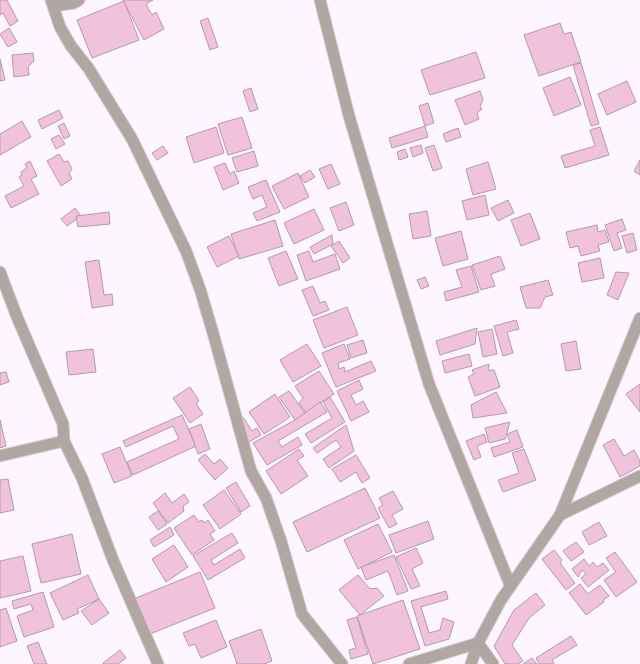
<svg xmlns="http://www.w3.org/2000/svg" width="640" height="664" font-family="'Exo 2',sans-serif">
<style>
.building{fill:#f1c2de;stroke:#b39ba8}
.lines{fill:none;stroke-linecap:round;stroke-linejoin:round}
.minor-casing{stroke:#d6cfd8;stroke-width:13}
.tertiary-casing{stroke:#d6cfd8;stroke-width:13}
.minor{stroke:#b2a6a2;stroke-width:11}
.tertiary{stroke:#b2a6a2;stroke-width:11}
</style>
<rect width="100%" height="100%" fill="#fdf6ff"/>
<g class="building">
<polygon points="0,0 7,0 18,21 10,26 3,13 0,15"/>
<polygon points="123,0 153,0 146,4 152,15 156,12 164,29 144,40"/>
<polygon points="124,1 139,40 92,58 77,20"/>
<polygon points="208,18 218,47 210,50 200,21"/>
<polygon points="560,23 564,34 571,32 581,62 539,76 524,35"/>
<polygon points="9,28 17,42 8,47 0,34"/>
<polygon points="476,52 485,78 430,95 421,70"/>
<polygon points="33,53 34,61 28,67 29,75 14,77 12,55"/>
<polygon points="0,59 5,80 0,81"/>
<polygon points="581,63 599,124 591,126 573,65"/>
<polygon points="570,77 581,105 554,116 543,88"/>
<polygon points="627,81 636,102 607,115 598,94"/>
<polygon points="251,88 258,109 250,112 243,91"/>
<polygon points="480,91 483,99 480,107 482,109 477,113 479,119 465,125 455,100"/>
<polygon points="428,103 434,123 425,126 419,106"/>
<polygon points="59,110 63,118 42,129 38,120"/>
<polygon points="242,117 252,148 228,155 218,124"/>
<polygon points="22,121 31,137 0,155 0,134"/>
<polygon points="64,123 70,136 64,139 58,126"/>
<polygon points="425,126 428,137 392,148 389,138"/>
<polygon points="216,127 224,153 194,163 186,137"/>
<polygon points="600,127 609,155 565,168 561,156 595,146 590,130"/>
<polygon points="458,128 461,137 446,142 443,134"/>
<polygon points="59,135 65,144 56,149 51,139"/>
<polygon points="421,145 423,153 413,157 410,148"/>
<polygon points="434,145 442,168 433,171 425,148"/>
<polygon points="163,146 168,153 157,160 152,153"/>
<polygon points="405,149 408,157 399,160 397,152"/>
<polygon points="254,151 258,166 237,172 232,158"/>
<polygon points="59,154 64,162 68,161 72,169 69,173 72,179 61,186 47,161"/>
<polygon points="640,160 640,175 634,171"/>
<polygon points="30,161 37,176 31,179 39,194 11,208 5,196 24,186 19,177 22,175 21,172 27,168 25,164"/>
<polygon points="488,162 496,189 473,195 466,169"/>
<polygon points="225,163 230,174 234,171 239,183 223,190 214,167"/>
<polygon points="331,164 340,184 328,189 319,169"/>
<polygon points="310,170 315,177 305,183 300,176"/>
<polygon points="298,173 309,197 284,209 272,186"/>
<polygon points="266,180 280,212 257,221 253,213 267,207 262,195 253,199 248,187"/>
<polygon points="485,195 489,215 467,220 462,201"/>
<polygon points="508,200 514,213 498,221 491,208"/>
<polygon points="346,202 354,225 339,231 330,208"/>
<polygon points="75,208 81,216 67,226 61,219"/>
<polygon points="314,209 324,230 294,244 284,223"/>
<polygon points="427,211 431,236 413,239 409,214"/>
<polygon points="109,212 110,224 78,227 76,216"/>
<polygon points="530,213 540,239 521,246 511,220"/>
<polygon points="622,219 626,230 617,233 622,248 614,251 605,225"/>
<polygon points="275,220 283,246 239,259 231,234"/>
<polygon points="597,225 598,232 605,230 609,242 598,245 600,251 581,256 578,246 570,248 566,232"/>
<polygon points="461,231 468,259 443,266 435,238"/>
<polygon points="633,233 637,250 627,253 622,236"/>
<polygon points="332,235 333,244 314,254 310,247"/>
<polygon points="229,236 239,256 217,267 207,247"/>
<polygon points="339,241 350,258 343,263 331,246"/>
<polygon points="286,251 298,279 279,286 268,258"/>
<polygon points="309,251 313,262 335,254 340,269 306,281 297,255"/>
<polygon points="500,256 505,269 491,274 495,286 481,290 472,265"/>
<polygon points="600,258 604,278 582,282 578,263"/>
<polygon points="99,260 104,295 112,294 113,305 92,308 85,262"/>
<polygon points="471,266 479,292 446,301 444,292 462,287 456,270"/>
<polygon points="616,272 629,273 618,300 607,295"/>
<polygon points="425,277 429,286 421,289 417,280"/>
<polygon points="548,280 553,295 545,297 540,308 526,308 520,287"/>
<polygon points="313,286 320,303 325,301 329,310 313,316 302,290"/>
<polygon points="347,307 358,335 324,348 313,320"/>
<polygon points="516,320 519,329 507,332 513,353 503,356 494,326"/>
<polygon points="477,328 475,344 440,355 436,341"/>
<polygon points="492,329 497,354 483,357 478,332"/>
<polygon points="363,340 367,353 351,358 347,345"/>
<polygon points="576,341 581,369 566,371 561,344"/>
<polygon points="307,344 321,366 293,382 280,360"/>
<polygon points="344,344 350,359 338,363 339,369 344,367 345,372 371,361 376,371 336,387 322,353"/>
<polygon points="93,349 96,372 69,375 66,352"/>
<polygon points="469,354 472,366 445,373 442,361"/>
<polygon points="489,364 488,370 494,370 500,387 475,396 468,377 474,374 472,370"/>
<polygon points="319,371 334,394 306,412 299,403 303,398 295,386"/>
<polygon points="6,372 9,382 0,385 0,373"/>
<polygon points="359,380 363,389 351,395 356,405 363,401 369,412 351,421 337,391"/>
<polygon points="640,384 640,412 626,394"/>
<polygon points="190,387 199,401 196,403 203,414 190,423 173,398"/>
<polygon points="289,391 305,413 295,420 279,397"/>
<polygon points="496,392 507,413 473,418 471,405"/>
<polygon points="275,394 290,417 264,434 249,412"/>
<polygon points="330,397 345,422 311,443 305,434 332,418 323,402"/>
<polygon points="320,402 327,412 278,441 282,447 298,437 302,445 267,465 253,443 295,420"/>
<polygon points="182,415 196,446 133,475 127,462 179,439 173,426 126,447 123,441"/>
<polygon points="243,417 252,431 257,428 261,435 249,442 236,421"/>
<polygon points="0,420 6,446 0,448"/>
<polygon points="510,422 505,439 489,443 485,428"/>
<polygon points="201,424 210,449 198,454 189,429"/>
<polygon points="346,425 354,451 329,468 323,459 341,447 336,440 317,453 313,448"/>
<polygon points="517,430 523,447 494,457 491,448 510,442 507,434"/>
<polygon points="484,434 487,442 477,446 481,457 474,460 466,441"/>
<polygon points="614,439 624,456 634,450 640,461 640,466 620,477 603,445"/>
<polygon points="120,447 132,476 114,483 102,454"/>
<polygon points="299,449 304,456 297,460 308,476 281,494 266,471"/>
<polygon points="524,449 536,480 503,492 498,480 519,473 512,453"/>
<polygon points="205,454 214,464 220,459 228,468 215,480 198,460"/>
<polygon points="356,455 370,478 362,483 356,472 340,482 332,469"/>
<polygon points="8,479 14,510 0,513 0,480"/>
<polygon points="236,482 250,506 241,512 226,488"/>
<polygon points="365,488 380,518 307,552 293,522"/>
<polygon points="224,490 241,514 220,529 203,505"/>
<polygon points="393,491 403,509 392,515 397,524 389,528 378,508 383,505 379,498"/>
<polygon points="165,493 172,503 184,494 189,502 183,506 184,511 168,523 153,503"/>
<polygon points="158,511 167,524 158,530 149,517"/>
<polygon points="194,515 199,522 202,520 204,523 208,520 215,531 210,534 214,540 192,555 174,528"/>
<polygon points="428,521 434,539 396,553 389,535"/>
<polygon points="599,522 607,536 589,545 582,532"/>
<polygon points="378,524 392,552 358,569 344,540"/>
<polygon points="170,527 174,535 154,547 150,540"/>
<polygon points="232,533 238,543 211,560 214,565 240,549 245,558 208,580 193,556"/>
<polygon points="72,534 81,574 41,583 32,544"/>
<polygon points="576,542 584,552 571,561 563,551"/>
<polygon points="174,545 188,567 166,582 152,559"/>
<polygon points="416,548 423,563 412,569 420,586 411,589 396,557"/>
<polygon points="554,550 562,560 560,563 575,583 566,590 542,559"/>
<polygon points="615,552 637,582 616,597 604,580 616,572 606,558"/>
<polygon points="394,555 408,591 397,595 388,571 366,580 361,567"/>
<polygon points="23,556 31,591 0,598 0,561"/>
<polygon points="584,559 589,566 593,562 597,567 603,563 609,570 588,587 581,578 586,574 582,570 578,577 572,569"/>
<polygon points="200,572 215,608 150,634 136,598"/>
<polygon points="88,575 99,599 77,609 79,613 63,620 50,593"/>
<polygon points="358,575 370,589 377,588 384,596 360,615 339,590"/>
<polygon points="580,584 588,594 600,585 609,596 603,600 604,602 586,615 569,593"/>
<polygon points="446,591 448,599 421,607 429,633 440,630 443,618 454,622 449,639 425,646 411,601"/>
<polygon points="43,592 54,627 24,637 17,616 33,610 31,604 14,609 12,601"/>
<polygon points="536,593 545,605 529,618 512,645 523,661 518,664 505,664 494,646 514,610"/>
<polygon points="99,599 109,613 92,625 81,611"/>
<polygon points="403,600 420,649 373,664 357,616"/>
<polygon points="6,608 17,641 0,647 0,610"/>
<polygon points="357,617 368,654 351,659 349,650 356,648 347,620"/>
<polygon points="216,620 227,647 201,658 195,644 189,646 183,633"/>
<polygon points="261,629 272,661 264,664 237,664 229,641"/>
<polygon points="571,636 577,645 552,660 554,664 539,664 536,658"/>
<polygon points="38,642 47,664 34,664 27,646"/>
<polygon points="120,650 126,658 118,664 103,664 103,663"/>
<polygon points="532,658 537,664 523,664"/>
</g>
<g class="lines">
<defs>
<g id="minor">
<polyline points="51,0 60,27 71,46 89,69 132,139 186,251 200,289 213,333 251,471 266,498 281,541 302,614 342,664"/>
<polyline points="56,0 61,5 74,3 79,0"/>
<polyline points="320,0 349,116 429,384 510,585"/>
<polyline points="0,272 17,317 63,424 64,441 82,478 113,560 158,664"/>
<polyline points="0,456 64,441"/>
<polyline points="560,515 640,476"/>
<polyline points="409,664 478,643 493,664"/>
</g>
<polyline id="tertiary" points="471,664 478,643 501,600 560,515 640,318"/>
</defs>
<use href="#minor" class="minor-casing"/>
<use href="#tertiary" class="tertiary-casing"/>
<use href="#minor" class="minor"/>
<use href="#tertiary" class="tertiary"/>
</g>
</svg>
